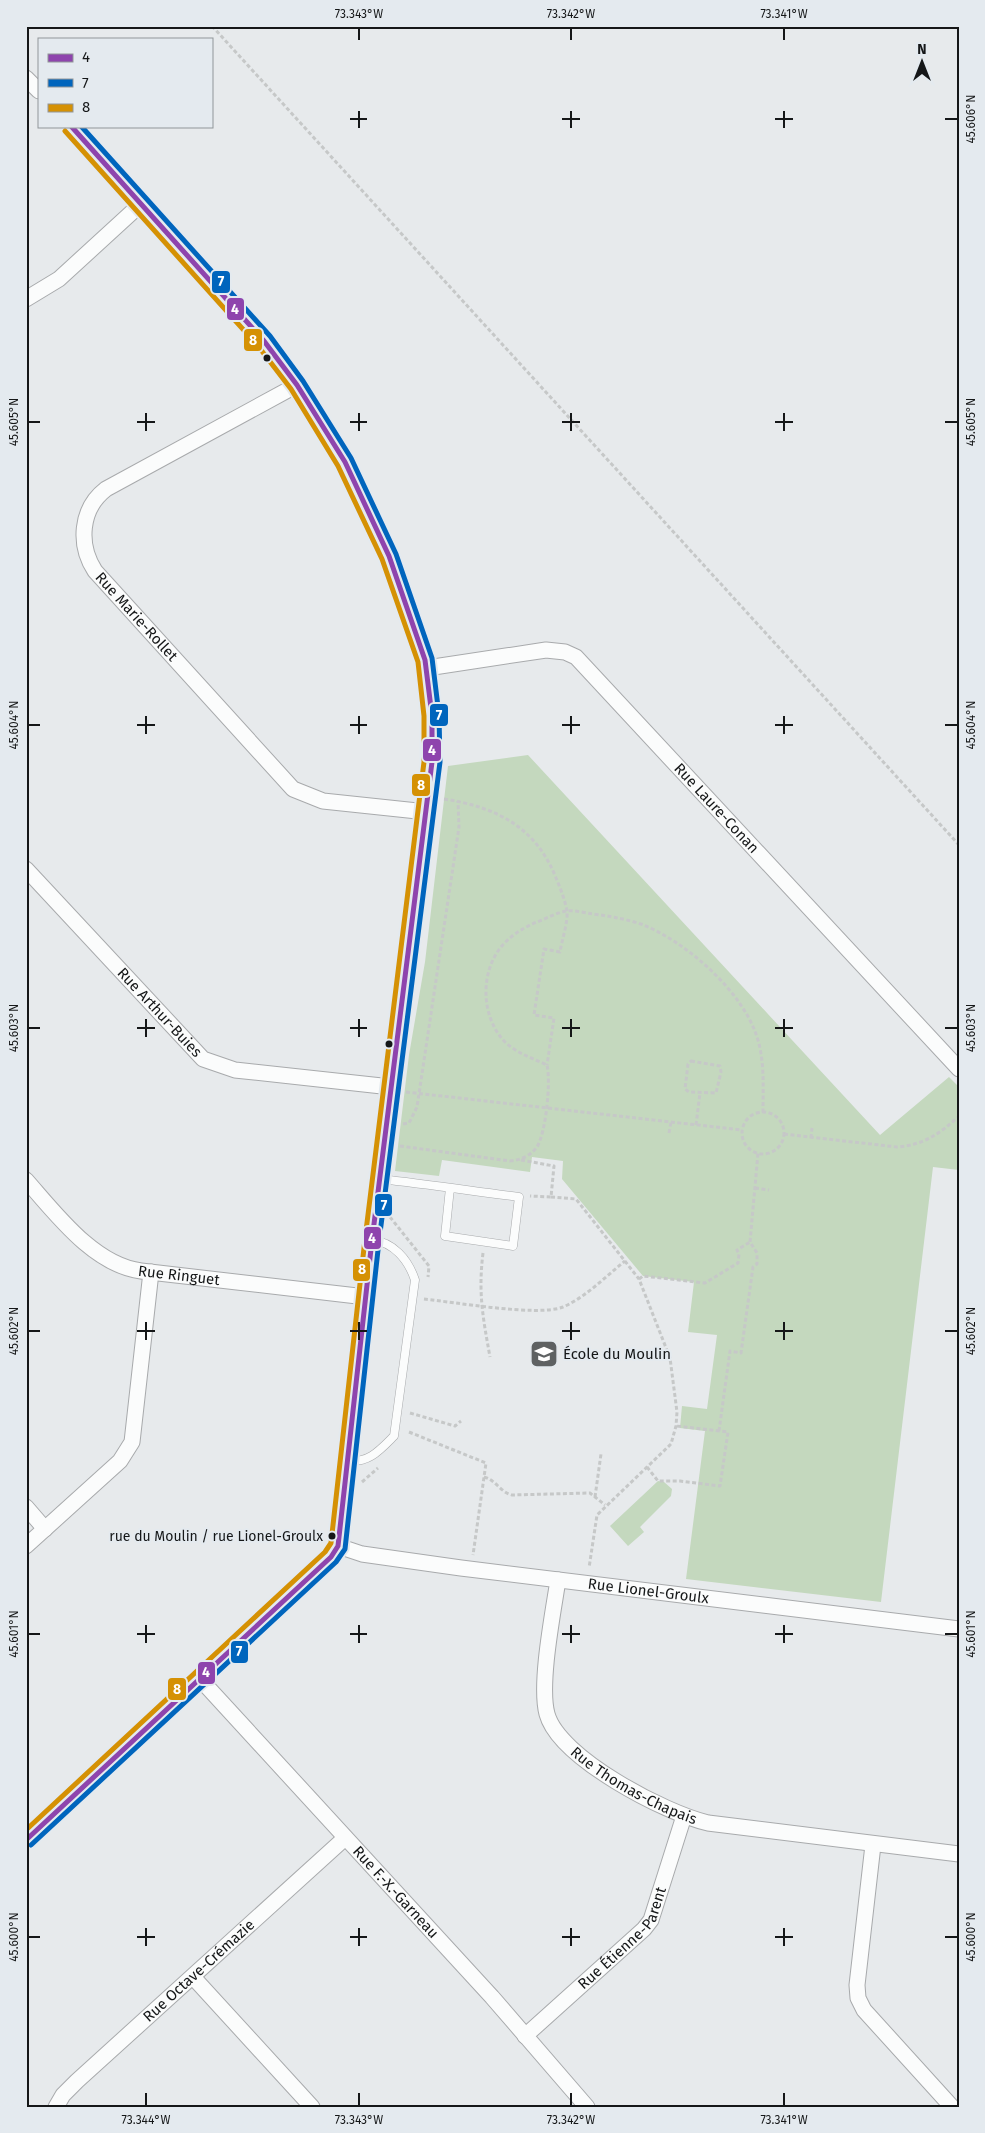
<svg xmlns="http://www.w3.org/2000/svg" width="985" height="2133" font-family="'Fira Sans',sans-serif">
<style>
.green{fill:#c4d8be}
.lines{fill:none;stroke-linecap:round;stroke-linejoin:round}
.service-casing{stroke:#a8aaac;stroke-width:9}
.minor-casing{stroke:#a8aaac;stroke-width:17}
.path{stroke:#c6c8c8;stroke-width:3;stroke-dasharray:4 2.5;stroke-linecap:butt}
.service{stroke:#fbfcfc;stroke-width:8}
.minor{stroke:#fbfcfc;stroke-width:15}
.bus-1-casing{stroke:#e4eaef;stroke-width:9}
.bus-2-casing{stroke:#e4eaef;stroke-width:9}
.bus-3-casing{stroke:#e4eaef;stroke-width:9}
.bus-1{stroke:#8e44ad;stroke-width:5}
.bus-2{stroke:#0065bd;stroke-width:5}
.bus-3{stroke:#d59104;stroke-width:5}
.ticks{fill:none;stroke:#151718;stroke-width:2}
.bus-dot{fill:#151718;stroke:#e4eaef;stroke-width:2}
.labels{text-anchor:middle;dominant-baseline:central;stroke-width:4;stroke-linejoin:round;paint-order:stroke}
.bus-label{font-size:14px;fill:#151718;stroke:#e4eaef;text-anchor:end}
.street-label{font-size:15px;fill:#151718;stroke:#e4eaef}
.poi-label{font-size:15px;fill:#151718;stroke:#e4eaef;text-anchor:start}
.line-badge{stroke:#e4eaef;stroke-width:2}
.badge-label{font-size:14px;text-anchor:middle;font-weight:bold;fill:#fff}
.neatline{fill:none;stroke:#151718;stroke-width:2}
.ticks-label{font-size:12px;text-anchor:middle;fill:#151718}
</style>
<rect width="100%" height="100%" fill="#e7eaec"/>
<g class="green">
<polygon points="528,755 880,1135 949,1077 959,1087 959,1170 933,1167 881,1602 686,1579 705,1431 680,1428 682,1406 707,1409 717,1335 688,1332 694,1282 643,1276 562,1179 563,1161 532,1157 530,1172 442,1160 439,1176 395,1171 409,1055 425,962 448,766"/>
<polygon points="658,1481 664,1482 672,1489 671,1496 640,1527 644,1532 628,1546 610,1526"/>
</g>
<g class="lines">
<defs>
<g id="service">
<path d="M 380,1179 C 426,1184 472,1191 519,1197 L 513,1246 L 445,1236 L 450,1188"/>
<path d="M 347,1461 C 369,1463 379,1451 394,1436 L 415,1280 C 408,1259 393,1242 372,1240"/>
</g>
<g id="minor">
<polyline points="26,78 39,91"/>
<polyline points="26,299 59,279 142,203"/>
<path id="s1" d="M 297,385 L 106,489 C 80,509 78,545 95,571 L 293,789 L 323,801 L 427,812"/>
<path id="s2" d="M 427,668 L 546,650 L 565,652 L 576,657 L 959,1069"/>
<path id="s3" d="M 26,869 L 203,1059 L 235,1070 L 391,1087"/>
<path id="s4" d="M 26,1180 C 56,1214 94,1265 141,1271 L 366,1297"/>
<polyline points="26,1507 45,1529"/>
<polyline points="26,1546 120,1461 132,1442 151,1272"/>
<path id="s5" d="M 338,1546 L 362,1554 L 461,1568 L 959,1629"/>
<path id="s6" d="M 558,1580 C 553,1613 539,1684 547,1714 C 559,1758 665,1813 708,1823 L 959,1854"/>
<path id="s7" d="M 201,1680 L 492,1997 L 587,2107"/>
<polyline points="26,1840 331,1557 338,1546 372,1240 432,762 432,716 425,660 389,556 345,462 297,385 264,341 71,126"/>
<polyline points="873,1845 857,1985 858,1998 864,2010 952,2107"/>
<polyline points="193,1977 312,2107"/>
<path id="s8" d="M 525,2036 L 644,1929 L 651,1920 L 684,1816"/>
<path id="s9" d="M 56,2107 L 63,2095 L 77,2081 L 345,1838"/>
</g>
</defs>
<use href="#service" class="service-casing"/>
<use href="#minor" class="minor-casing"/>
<g class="path">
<polyline points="212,26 959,845"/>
<path d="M 444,799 C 496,807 536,827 556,878 C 560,887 565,900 567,911 C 568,923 562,939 560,952 L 544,949 L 534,1015 L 554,1018 L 547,1065"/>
<polygon points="691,1061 720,1066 721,1072 716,1093 689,1092 685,1089 688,1064"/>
<polyline points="406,1092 742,1130"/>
<circle cx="763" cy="1133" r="21"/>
<polyline points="403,1124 409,1123 417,1107 459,827 458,801"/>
<polyline points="696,1125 700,1093"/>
<polyline points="669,1133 671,1122"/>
<path d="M 784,1134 L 897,1147 C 923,1145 940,1134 959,1116"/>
<polyline points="811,1138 812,1128"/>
<path d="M 400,1146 L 510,1161 C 521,1160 530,1156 537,1147 C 546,1132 551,1082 547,1065 C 532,1058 516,1053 504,1041 C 481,1016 480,973 501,947 C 512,934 526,926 542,920 C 549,917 559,912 567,911 C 575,910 585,913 593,914 C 610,916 625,919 641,924 C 685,941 740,989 756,1034 C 765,1059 763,1086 763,1113"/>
<polyline points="521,1160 554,1166 551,1197 530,1196"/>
<polyline points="755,1188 769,1190"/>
<polyline points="551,1197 576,1199 639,1279 670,1358 677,1412 676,1426 671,1444 597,1515 589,1568"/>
<polyline points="390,1217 429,1266 428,1277"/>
<path d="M 483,1253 C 478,1293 483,1318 490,1357"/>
<polyline points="639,1279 643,1276 705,1283 738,1263 739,1254 737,1250 750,1242"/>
<path d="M 424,1299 C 454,1302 538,1317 563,1307 C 586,1297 605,1277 625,1261"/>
<polyline points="410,1413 455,1426 461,1421"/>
<polyline points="719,1431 730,1351 741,1353 753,1267 757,1264 757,1253 750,1242 758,1153"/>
<polyline points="409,1432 486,1463 473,1555"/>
<polyline points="647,1467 658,1481 680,1481 720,1486 728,1432 676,1426"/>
<path d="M 484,1477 C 496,1480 500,1492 512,1495 L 590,1493 L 605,1505"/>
<polyline points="362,1482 378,1468"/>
<polyline points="595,1497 601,1454"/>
</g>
<use href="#service" class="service"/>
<use href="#minor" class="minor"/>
<defs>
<polyline id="bus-1" points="26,1840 331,1557 338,1546 372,1240 432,762 432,716 425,660 389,556 345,462 297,385 264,341 71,126"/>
<polyline id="bus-2" points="31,1845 336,1562 345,1549 379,1241 440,762 439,715 432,658 396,554 351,458 303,381 270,336 81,126"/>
<polyline id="bus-3" points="26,1830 325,1552 331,1543 365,1239 424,762 424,716 418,662 382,559 338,466 291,389 258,346 65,131"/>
</defs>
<use href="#bus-1" class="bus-1-casing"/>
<use href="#bus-2" class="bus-2-casing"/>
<use href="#bus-3" class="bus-3-casing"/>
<use href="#bus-1" class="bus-1"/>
<use href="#bus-2" class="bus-2"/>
<use href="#bus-3" class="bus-3"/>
</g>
<path class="ticks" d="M 359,28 L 359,40M 571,28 L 571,40M 784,28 L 784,40M 359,111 L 359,128M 571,111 L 571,128M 784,111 L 784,128M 350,119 L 367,119M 562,119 L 580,119M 775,119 L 793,119M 945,119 L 958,119M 146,413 L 146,431M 359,413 L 359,431M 571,413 L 571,431M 784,413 L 784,431M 28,422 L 40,422M 137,422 L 155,422M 350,422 L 367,422M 562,422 L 580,422M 775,422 L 793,422M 945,422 L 958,422M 146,716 L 146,734M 359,716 L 359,734M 571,716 L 571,734M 784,716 L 784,734M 28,725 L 40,725M 137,725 L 155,725M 350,725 L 367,725M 562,725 L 580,725M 775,725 L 793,725M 945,725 L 958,725M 146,1019 L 146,1037M 359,1019 L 359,1037M 571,1019 L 571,1037M 784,1019 L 784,1037M 28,1028 L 40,1028M 137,1028 L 155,1028M 350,1028 L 367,1028M 562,1028 L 580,1028M 775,1028 L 793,1028M 945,1028 L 958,1028M 146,1322 L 146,1340M 359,1322 L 359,1340M 571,1322 L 571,1340M 784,1322 L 784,1340M 28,1331 L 40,1331M 137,1331 L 155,1331M 350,1331 L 367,1331M 562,1331 L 580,1331M 775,1331 L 793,1331M 945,1331 L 958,1331M 146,1625 L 146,1643M 359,1625 L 359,1643M 571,1625 L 571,1643M 784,1625 L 784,1643M 28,1634 L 40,1634M 137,1634 L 155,1634M 350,1634 L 367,1634M 562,1634 L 580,1634M 775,1634 L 793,1634M 945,1634 L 958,1634M 146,1928 L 146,1946M 359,1928 L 359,1946M 571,1928 L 571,1946M 784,1928 L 784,1946M 28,1937 L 40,1937M 137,1937 L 155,1937M 350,1937 L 367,1937M 562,1937 L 580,1937M 775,1937 L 793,1937M 945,1937 L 958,1937M 146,2093 L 146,2106M 359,2093 L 359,2106M 571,2093 L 571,2106M 784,2093 L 784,2106"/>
<defs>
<symbol id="school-square" viewBox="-11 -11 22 22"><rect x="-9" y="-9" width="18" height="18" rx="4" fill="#5e6162" stroke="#e4eaef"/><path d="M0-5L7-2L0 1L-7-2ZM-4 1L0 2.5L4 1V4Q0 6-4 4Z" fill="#fff"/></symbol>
</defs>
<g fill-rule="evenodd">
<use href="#school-square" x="528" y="1338" width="32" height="32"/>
</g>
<g class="bus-dot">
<circle cx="267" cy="358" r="4.5"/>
<circle cx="389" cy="1044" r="4.5"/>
<circle cx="332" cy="1536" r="4.5"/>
</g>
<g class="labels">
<g class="bus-label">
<text x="323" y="1536">rue du Moulin / rue Lionel-Groulx</text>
</g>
<g class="street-label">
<text stroke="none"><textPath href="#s1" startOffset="370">Rue Marie-Rollet</textPath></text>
<text stroke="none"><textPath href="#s2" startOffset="358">Rue Laure-Conan</textPath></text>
<text stroke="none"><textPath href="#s3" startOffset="196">Rue Arthur-Buies</textPath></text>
<text stroke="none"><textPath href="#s4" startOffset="188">Rue Ringuet</textPath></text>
<text stroke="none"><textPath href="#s5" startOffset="314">Rue Lionel-Groulx</textPath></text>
<text stroke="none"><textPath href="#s6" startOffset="251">Rue Thomas-Chapais</textPath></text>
<text stroke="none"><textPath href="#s7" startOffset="288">Rue F.-X.-Garneau</textPath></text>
<text stroke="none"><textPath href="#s8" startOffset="140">Rue Étienne-Parent</textPath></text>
<text stroke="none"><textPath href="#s9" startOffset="198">Rue Octave-Crémazie</textPath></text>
</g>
<g class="poi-label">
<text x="563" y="1354">École du Moulin</text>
</g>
</g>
<g class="line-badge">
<rect x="211" y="270" width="20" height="24" rx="5" fill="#0065bd"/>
<rect x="226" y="297" width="19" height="24" rx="5" fill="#8e44ad"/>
<rect x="243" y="328" width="20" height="24" rx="5" fill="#d59104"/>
<rect x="429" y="703" width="20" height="24" rx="5" fill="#0065bd"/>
<rect x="422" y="738" width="20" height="24" rx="5" fill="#8e44ad"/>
<rect x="411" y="773" width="20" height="24" rx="5" fill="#d59104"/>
<rect x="374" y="1193" width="19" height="24" rx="5" fill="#0065bd"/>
<rect x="363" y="1226" width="19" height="24" rx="5" fill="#8e44ad"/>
<rect x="352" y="1258" width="19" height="24" rx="5" fill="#d59104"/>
<rect x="230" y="1640" width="19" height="24" rx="5" fill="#0065bd"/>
<rect x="197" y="1661" width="19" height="24" rx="5" fill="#8e44ad"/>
<rect x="167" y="1677" width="20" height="24" rx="5" fill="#d59104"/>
</g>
<g class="badge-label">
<text x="221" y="286">7</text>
<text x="235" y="314">4</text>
<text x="253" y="345">8</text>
<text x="439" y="720">7</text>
<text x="432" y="755">4</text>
<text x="421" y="790">8</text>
<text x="384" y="1210">7</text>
<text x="372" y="1243">4</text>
<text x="362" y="1274">8</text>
<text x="239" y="1656">7</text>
<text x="206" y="1677">4</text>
<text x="177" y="1694">8</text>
</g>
<rect width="985" height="2133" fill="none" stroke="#e4eaef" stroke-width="55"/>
<rect x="38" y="38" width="175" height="90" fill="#e4eaef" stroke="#919699"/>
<rect x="48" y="54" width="25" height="8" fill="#8e44ad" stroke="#919699"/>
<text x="82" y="62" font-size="15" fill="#151718">4</text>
<rect x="48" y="79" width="25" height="8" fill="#0065bd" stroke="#919699"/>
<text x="82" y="88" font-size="15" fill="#151718">7</text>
<rect x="48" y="104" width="25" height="8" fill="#d59104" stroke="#919699"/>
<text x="82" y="112" font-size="15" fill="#151718">8</text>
<g transform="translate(922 62)" stroke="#e4eaef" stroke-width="4" paint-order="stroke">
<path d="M0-4L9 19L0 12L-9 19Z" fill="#151718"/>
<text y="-8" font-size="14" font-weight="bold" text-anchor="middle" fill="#151718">N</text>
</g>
<rect x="28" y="28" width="930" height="2078" class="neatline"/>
<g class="ticks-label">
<text x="359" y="18">73.343°W</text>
<text x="571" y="18">73.342°W</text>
<text x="784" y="18">73.341°W</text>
<text transform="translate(971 119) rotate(-90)" y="4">45.606°N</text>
<text transform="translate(14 422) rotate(-90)" y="4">45.605°N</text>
<text transform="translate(971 422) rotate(-90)" y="4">45.605°N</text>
<text transform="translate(14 725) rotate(-90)" y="4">45.604°N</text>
<text transform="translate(971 725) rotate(-90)" y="4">45.604°N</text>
<text transform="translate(14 1028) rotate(-90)" y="4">45.603°N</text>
<text transform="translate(971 1028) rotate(-90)" y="4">45.603°N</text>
<text transform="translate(14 1331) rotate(-90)" y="4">45.602°N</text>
<text transform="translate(971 1331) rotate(-90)" y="4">45.602°N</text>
<text transform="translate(14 1634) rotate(-90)" y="4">45.601°N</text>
<text transform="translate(971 1634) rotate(-90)" y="4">45.601°N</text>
<text transform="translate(14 1937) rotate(-90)" y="4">45.600°N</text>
<text transform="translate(971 1937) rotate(-90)" y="4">45.600°N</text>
<text x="146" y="2124">73.344°W</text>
<text x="359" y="2124">73.343°W</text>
<text x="571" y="2124">73.342°W</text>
<text x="784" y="2124">73.341°W</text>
</g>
</svg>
